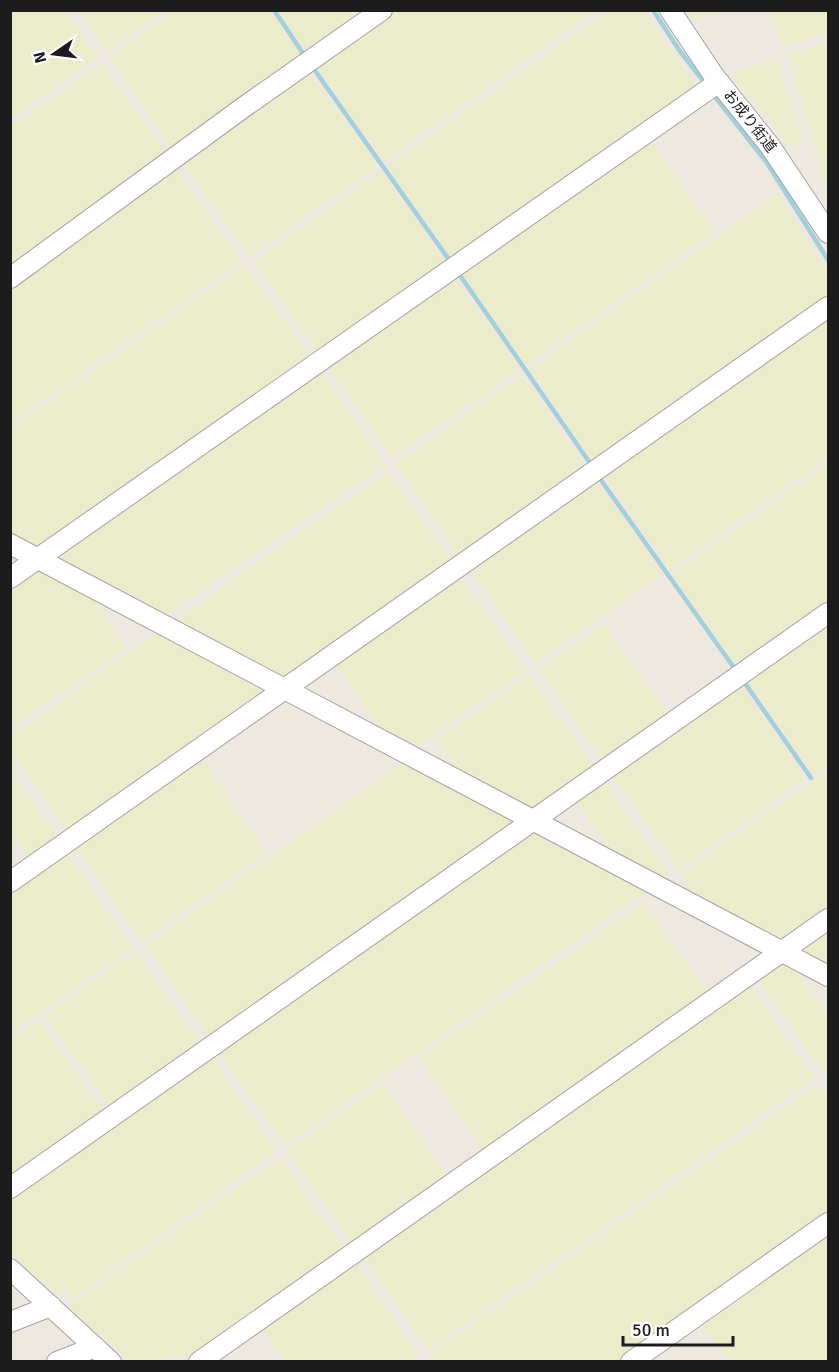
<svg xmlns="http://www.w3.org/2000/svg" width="839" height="1372" font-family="Signika,'Noto Sans JP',sans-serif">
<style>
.farmland{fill:#ebeccc}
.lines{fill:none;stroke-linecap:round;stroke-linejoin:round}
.stream{stroke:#a2cfda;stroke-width:4.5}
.minor-casing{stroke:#a3a3a3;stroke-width:22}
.minor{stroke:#fff;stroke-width:20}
.labels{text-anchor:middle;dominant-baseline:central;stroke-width:4.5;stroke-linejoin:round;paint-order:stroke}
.street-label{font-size:15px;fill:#1c1c1c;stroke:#fff}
</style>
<rect width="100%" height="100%" fill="#ede9e1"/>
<g class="farmland">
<polygon points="11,10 65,11 99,58 11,119"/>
<polygon points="269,10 303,59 172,150 108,57 174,11"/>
<polygon points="77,11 165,11 106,52"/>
<polygon points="278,11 374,11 309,56"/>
<polygon points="399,11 399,10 596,11 384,162 318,68"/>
<polygon points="608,11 644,11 698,89 453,260 386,166"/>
<polygon points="684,11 730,11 692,21"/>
<polygon points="770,11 828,11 828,33 786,46 780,42"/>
<polygon points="828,42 828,199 827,187 786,55"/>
<polygon points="776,58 802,141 789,146 763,113 731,77 736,71"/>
<polygon points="102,63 167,153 11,266 11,126"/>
<polygon points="310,74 378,166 250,257 182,163"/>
<polygon points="650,139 715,232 526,365 461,272"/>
<polygon points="176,169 242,261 11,424 11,285"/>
<polygon points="380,171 446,264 318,354 253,262"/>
<polygon points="778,193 828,274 828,299 595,465 529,369"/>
<polygon points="245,264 312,358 38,552 11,537 10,429"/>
<polygon points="454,277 520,370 392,459 326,365"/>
<polygon points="828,320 828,458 670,570 605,477"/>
<polygon points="320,368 385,465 166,616 56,561 58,553"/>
<polygon points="521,375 587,468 461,560 395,464"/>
<polygon points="828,464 828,605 739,669 672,574"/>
<polygon points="388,471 454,564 282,680 172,622"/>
<polygon points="596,481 662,574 535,665 470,572"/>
<polygon points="38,566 90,595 127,648 11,729 11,585"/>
<polygon points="461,578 527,671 415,748 382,732 336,666"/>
<polygon points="828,623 828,764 813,775 747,680"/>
<polygon points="604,624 670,717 604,764 538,670"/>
<polygon points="158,631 268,688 268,695 69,835 11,753 10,737"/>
<polygon points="530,675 596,768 536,811 457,770 435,740"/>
<polygon points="740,686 806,779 678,870 611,775"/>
<polygon points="203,759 267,853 141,942 76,849"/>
<polygon points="403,762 518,820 209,1039 144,946"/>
<polygon points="10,770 60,838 30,861 11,833"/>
<polygon points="828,770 828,911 781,942 696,899 682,873"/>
<polygon points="604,781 669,874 662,880 611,851 575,802"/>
<polygon points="535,829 650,890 285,1146 217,1052"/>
<polygon points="67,854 133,947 11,1034 10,894"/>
<polygon points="644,902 710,995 484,1152 418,1058"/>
<polygon points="828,930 828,967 805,955 803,948"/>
<polygon points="135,951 202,1044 110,1109 44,1016"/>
<polygon points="783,963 795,968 828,1016 828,1069 823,1073 758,981"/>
<polygon points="750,985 815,1079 428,1351 361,1257"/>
<polygon points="39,1019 104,1112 10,1179 10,1039"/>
<polygon points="211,1057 277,1151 73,1299 64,1291 57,1296 11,1254 11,1199"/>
<polygon points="383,1083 448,1177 352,1245 286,1151"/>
<polygon points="819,1083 828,1097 828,1215 620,1361 435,1362 430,1354"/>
<polygon points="280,1157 345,1249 201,1352 150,1361 129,1361 68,1306"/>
<polygon points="828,1235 828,1361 729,1361 701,1325"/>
<polygon points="355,1262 419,1356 412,1362 284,1361 261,1329"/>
</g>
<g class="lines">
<g class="stream">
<polyline points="274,10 306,58"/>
<polyline points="653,10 679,50 707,86"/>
<polyline points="311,65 452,264"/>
<polyline points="712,93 767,163 828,260"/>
<polyline points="457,271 592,466"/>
<polyline points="598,476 737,672"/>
<polyline points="742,679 811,778"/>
</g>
<defs>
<g id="minor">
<polyline points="670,10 714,76 770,146 828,233"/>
<polyline points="10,278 244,107 382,10"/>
<polyline points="10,544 828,976"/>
<polyline points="10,578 719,82"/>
<polyline points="10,882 828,307"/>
<polyline points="10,1188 828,613"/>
<polyline points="10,1269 111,1362"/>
<polyline points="10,1322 51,1306"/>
<polyline points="57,1362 95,1347"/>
<polyline points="199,1362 828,919"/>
<polyline points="631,1362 828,1223"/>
</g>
</defs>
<use href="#minor" class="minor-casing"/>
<use href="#minor" class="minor"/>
</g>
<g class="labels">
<g class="street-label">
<text transform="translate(750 121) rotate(52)">お成り街道</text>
</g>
</g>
<rect width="839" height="1372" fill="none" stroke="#1c1c1c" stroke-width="24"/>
<g transform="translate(54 54) rotate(256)" stroke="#ffffff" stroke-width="4.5" paint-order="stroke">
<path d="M0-4.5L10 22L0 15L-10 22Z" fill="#1c1c1c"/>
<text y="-9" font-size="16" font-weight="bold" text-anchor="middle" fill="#1c1c1c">N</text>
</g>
<path d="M623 1336v9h110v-9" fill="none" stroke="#1c1c1c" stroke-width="3"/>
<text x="632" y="1336" font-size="18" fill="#1c1c1c" stroke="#ffffff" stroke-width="4.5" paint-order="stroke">50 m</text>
</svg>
